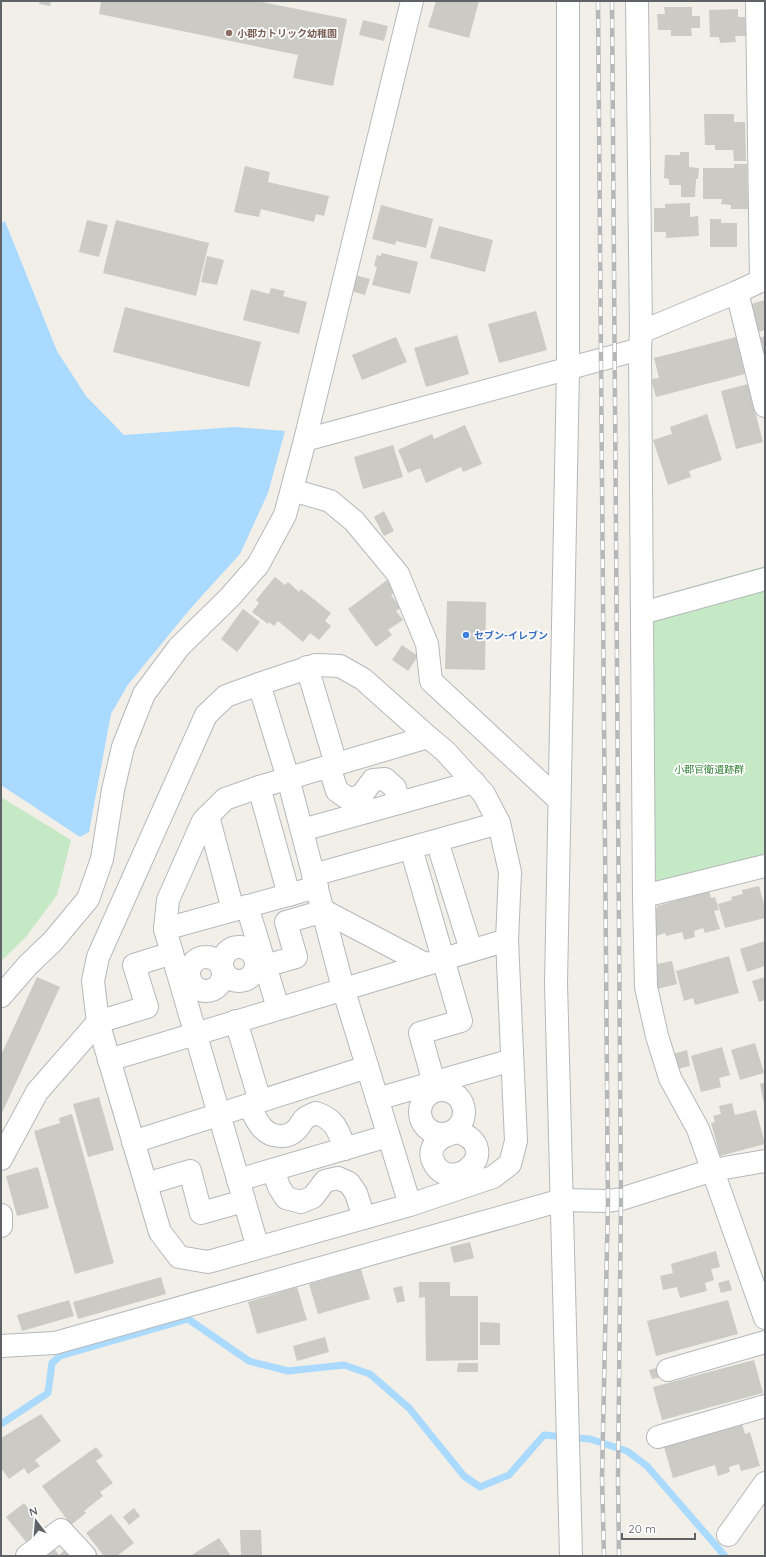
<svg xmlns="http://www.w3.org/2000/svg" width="766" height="1557" font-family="Quicksand,'Noto Sans JP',sans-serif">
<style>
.green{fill:#c5e8c5}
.water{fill:#aadaff}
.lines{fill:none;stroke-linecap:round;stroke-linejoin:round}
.stream{stroke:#aadaff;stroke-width:7}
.building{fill:#cccac5}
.minor-casing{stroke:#b5b8bc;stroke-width:24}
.minor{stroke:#fff;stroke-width:22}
.rail-casing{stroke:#b6b7b8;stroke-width:4.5}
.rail{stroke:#fff;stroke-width:3;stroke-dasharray:9;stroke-linecap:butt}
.education-dot{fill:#8d6e63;stroke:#fff;stroke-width:1.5}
.shop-dot{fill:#3f7fe0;stroke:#fff;stroke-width:1.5}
.labels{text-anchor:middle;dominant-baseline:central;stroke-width:3.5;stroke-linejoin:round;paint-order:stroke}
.education-label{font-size:10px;font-weight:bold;fill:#785e54;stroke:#fff;text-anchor:start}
.shop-label{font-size:10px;font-weight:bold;fill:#366cbe;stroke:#fff;text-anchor:start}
.park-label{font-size:10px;fill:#348238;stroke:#fff}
</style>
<rect width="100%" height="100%" fill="#f1efe8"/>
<g class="green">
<polygon points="765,566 765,857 652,886 651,598"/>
<polygon points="1,797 71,840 57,895 25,938 1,961"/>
</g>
<polygon class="water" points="5,221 57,351 86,396 124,435 235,427 285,431 268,493 240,554 190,609 127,686 111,714 89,832 80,837 1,785 1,224"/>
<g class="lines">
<polyline class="stream" points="1,1424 48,1393 52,1363 60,1356 188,1319 249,1361 288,1371 344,1365 370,1374 409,1408 464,1476 480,1487 509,1475 544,1435 590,1439 627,1451 647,1466 725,1556"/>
</g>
<g class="building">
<polygon points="40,1 51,1 50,6 39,4"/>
<polygon points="101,1 257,1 347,19 333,86 293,78 298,55 99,14"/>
<polygon points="436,1 479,1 469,38 428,27"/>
<polygon points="664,7 692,7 692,16 700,16 700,28 691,28 692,36 671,36 671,30 658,30 657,14 665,14"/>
<polygon points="738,9 738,17 745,17 746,36 735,36 736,42 720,43 719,37 710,37 709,10"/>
<polygon points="363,20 388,26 384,41 359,35"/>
<polygon points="704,114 734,114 734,122 745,122 746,161 734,161 733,150 715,150 715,145 705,145"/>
<polygon points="680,152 689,152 689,167 699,168 698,179 696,179 695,197 681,197 681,185 669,185 669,179 664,178 665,155 680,155"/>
<polygon points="734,164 747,164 748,209 731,209 731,205 721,204 722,199 703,199 703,168 734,168"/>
<polygon points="245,166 270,172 268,182 329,196 324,216 316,214 314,222 261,209 259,217 234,212"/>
<polygon points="690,203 690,217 698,216 699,236 666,238 666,232 654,232 654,208 665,208 665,204"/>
<polygon points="381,205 433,219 426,248 396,241 395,245 372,239"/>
<polygon points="710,219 721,219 721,223 737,223 737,247 710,247"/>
<polygon points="87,220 108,225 99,257 79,252"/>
<polygon points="116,220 209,243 196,296 103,273"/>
<polygon points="439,226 493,240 485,272 430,258"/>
<polygon points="382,253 418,262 410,294 372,285 377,267 374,266 377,255 381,256"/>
<polygon points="207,256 224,260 217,285 201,282"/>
<polygon points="355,275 370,279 365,295 351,291"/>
<polygon points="271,288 285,291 283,296 307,302 299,334 243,320 251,289 269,294"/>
<polygon points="765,300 765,330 758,332 751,304"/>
<polygon points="125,307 261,342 249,387 113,352"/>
<polygon points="536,311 547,350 499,363 488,324"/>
<polygon points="457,335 469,374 426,387 414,348"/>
<polygon points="765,336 765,358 759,338"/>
<polygon points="396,337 407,362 362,380 352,355"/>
<polygon points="736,337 745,374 656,397 651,379 659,378 654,358"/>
<polygon points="748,384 763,442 736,449 721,391"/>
<polygon points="707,414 722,460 689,471 691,477 668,485 653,440 672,434 670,427"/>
<polygon points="465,425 482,464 463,472 461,467 426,483 420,468 408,473 398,450 432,434 434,439"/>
<polygon points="393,445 403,477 363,489 354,457"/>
<polygon points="384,511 394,531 384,536 374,517"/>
<polygon points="275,577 285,585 288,582 299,592 301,589 331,613 325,621 331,626 319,640 310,633 303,642 278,621 274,626 269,622 268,624 252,612 259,603 256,600"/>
<polygon points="387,580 395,592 391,595 401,608 396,611 403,620 388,630 392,635 376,647 348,609"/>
<polygon points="447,601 486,602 485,670 445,669"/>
<polygon points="243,609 260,622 237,652 221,639"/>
<polygon points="402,645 418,656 408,671 392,660"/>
<polygon points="759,886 765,908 765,918 725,928 718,904 732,900 731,897 743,894 742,890"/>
<polygon points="709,891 711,898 715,897 719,910 714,911 720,929 705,933 703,928 694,931 695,937 684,940 682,932 666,936 665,933 656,936 653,927 654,910 657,908 657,906"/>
<polygon points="765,941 765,966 747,972 740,949"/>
<polygon points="729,956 739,993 695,1005 693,998 684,1001 676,971"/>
<polygon points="672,961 677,984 657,989 652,965"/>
<polygon points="37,977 60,987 1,1115 1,1055"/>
<polygon points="765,977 765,1000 759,1002 752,981"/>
<polygon points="755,1043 764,1073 740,1080 731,1050"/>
<polygon points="722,1047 730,1075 719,1078 721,1087 701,1092 691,1056"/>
<polygon points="687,1050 690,1066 677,1069 673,1054"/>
<polygon points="765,1082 765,1104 764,1104 760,1084"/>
<polygon points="99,1097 114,1150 88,1157 73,1104"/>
<polygon points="732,1103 735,1115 756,1110 765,1144 720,1156 711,1123 715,1122 713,1116 721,1114 719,1106"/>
<polygon points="72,1114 114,1263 75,1274 34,1131 60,1123 59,1118"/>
<polygon points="38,1167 49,1208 17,1216 6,1176"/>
<polygon points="470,1242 474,1258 454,1263 450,1247"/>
<polygon points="716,1251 720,1267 711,1269 714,1280 705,1283 707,1291 680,1298 677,1287 663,1290 660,1276 673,1273 671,1264"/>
<polygon points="361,1269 370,1299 318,1314 309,1284"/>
<polygon points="161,1277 166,1294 78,1319 73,1302"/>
<polygon points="729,1280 732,1290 721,1293 718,1283"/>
<polygon points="419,1282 450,1282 450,1296 478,1296 478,1360 426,1361 425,1297 419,1298"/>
<polygon points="402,1286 405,1301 397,1303 393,1288"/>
<polygon points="297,1287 307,1320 257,1334 248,1302"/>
<polygon points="69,1300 74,1316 22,1331 17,1315"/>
<polygon points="728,1300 738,1334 656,1356 647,1321"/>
<polygon points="480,1322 500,1323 500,1345 480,1345"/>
<polygon points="325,1337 329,1352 297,1361 293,1346"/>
<polygon points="754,1360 763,1393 662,1420 653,1387"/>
<polygon points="458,1363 478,1363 478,1372 457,1372"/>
<polygon points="660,1367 662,1377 652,1379 649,1370"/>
<polygon points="41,1414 61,1441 35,1460 40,1466 28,1474 24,1468 9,1479 1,1468 1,1438"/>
<polygon points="742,1424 745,1434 750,1432 760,1466 741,1471 739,1464 729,1467 730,1472 718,1476 715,1465 673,1478 664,1447"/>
<polygon points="96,1447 103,1456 96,1461 113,1483 100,1492 103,1496 84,1511 86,1513 71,1525 42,1486"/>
<polygon points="24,1503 45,1529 27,1543 6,1517"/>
<polygon points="134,1508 140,1516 129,1525 123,1517"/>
<polygon points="111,1514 134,1543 117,1556 104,1556 86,1533"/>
<polygon points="240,1530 261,1530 262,1556 241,1556"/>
<polygon points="219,1538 231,1556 190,1556"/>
<polygon points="54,1548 59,1555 65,1550 70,1556 46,1556"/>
</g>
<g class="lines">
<defs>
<g id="minor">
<polyline points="568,1 568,370 556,983 571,1556"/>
<polyline points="637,1 641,332 640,349 644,896 646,987 657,1036 670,1078 698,1129 765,1318"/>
<polyline points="757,1 761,280"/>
<polyline points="737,292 765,406"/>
<polyline points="641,332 737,292 765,279"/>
<polyline points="305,440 640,349"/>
<polyline points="292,490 330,501 354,521 398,574 427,644 431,681 559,800"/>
<polyline points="642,613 765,579"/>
<polyline points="307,667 336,764"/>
<polyline points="259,684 316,665 340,666 363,679 428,737"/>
<polyline points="329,766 337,791 349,799 361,796 373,780 385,779 395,788 399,803"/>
<polyline points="259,787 289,895"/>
<polyline points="208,816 233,910"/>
<polyline points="302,830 474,782"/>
<polyline points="437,841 471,950"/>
<polyline points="411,848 461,1021 420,1033 436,1090"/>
<polyline points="313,875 499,823"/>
<polyline points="644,896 765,866"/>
<polyline points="247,906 278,1008"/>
<polyline points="165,929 317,887"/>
<circle cx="239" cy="964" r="17"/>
<circle cx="206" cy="974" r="17"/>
<polyline points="265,966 296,957 286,922 324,911 425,964"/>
<polyline points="1,996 28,965 53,941 88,899 102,859 113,790 123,747 144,694 179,647 230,597 258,565 285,515 305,440 412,1"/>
<polyline points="236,1021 260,1101"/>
<polyline points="109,1060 507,940"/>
<circle cx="442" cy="1112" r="22"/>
<polyline points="377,1099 512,1060"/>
<path d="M 249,1105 C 256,1120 263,1137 282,1136 C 287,1136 292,1134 296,1130 C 306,1120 298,1120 316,1113 C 336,1120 338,1130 345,1149"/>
<path d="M 459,1132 C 504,1150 454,1194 435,1165 C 423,1146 443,1134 459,1132 Z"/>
<polyline points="133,1142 367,1067"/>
<polyline points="1,1159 37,1092 98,1022 147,1007 134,965 172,953"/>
<polyline points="273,1170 279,1187 286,1198 301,1202 313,1197 325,1181 338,1178 349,1183 356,1193 364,1218"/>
<polyline points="238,1180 388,1136"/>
<polyline points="146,1184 190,1171 201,1213 244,1201"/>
<polyline points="1,1215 1,1226"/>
<polyline points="258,1248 165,929 168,900 203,821 225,799 259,787 428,737 445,751 484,794 499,823 510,872 507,940 516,1141 510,1164 493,1177 410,1205 208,1262 179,1257 160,1232 98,1022 93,981 98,957 206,715 226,696 259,684 288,778 343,988 410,1205"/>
<polyline points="1,1346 55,1343 562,1200 608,1201 621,1199 713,1170 765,1161"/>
<polyline points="668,1370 765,1342"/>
<polyline points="658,1437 765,1406"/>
<polyline points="728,1535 765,1483"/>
<polyline points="27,1556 61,1530 85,1556"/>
</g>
</defs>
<use href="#minor" class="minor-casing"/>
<use href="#minor" class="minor"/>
<defs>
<g id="rail">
<polyline points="598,1 608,1201 602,1478 604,1556"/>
<polyline points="612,1 621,1199 618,1479 619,1556"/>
</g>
</defs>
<use href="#rail" class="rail-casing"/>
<use href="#rail" class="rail"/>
</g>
<circle class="education-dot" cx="229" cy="33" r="4"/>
<circle class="shop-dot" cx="466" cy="635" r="4"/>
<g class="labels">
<g class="education-label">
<text x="237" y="33">小郡カトリック幼稚園</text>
</g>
<g class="shop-label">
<text x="474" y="635">セブン-イレブン</text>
</g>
<g class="park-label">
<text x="709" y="769">小郡官衛遺跡群</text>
</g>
</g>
<rect width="766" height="1557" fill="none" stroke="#5f6368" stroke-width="4"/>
<g transform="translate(36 1521) rotate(344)" stroke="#ffffff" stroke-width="3" paint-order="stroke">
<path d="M0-3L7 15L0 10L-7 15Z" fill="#5f6368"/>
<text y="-6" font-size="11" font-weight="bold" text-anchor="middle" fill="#5f6368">N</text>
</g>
<path d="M622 1533v6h73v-6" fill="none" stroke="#5f6368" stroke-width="2"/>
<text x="628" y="1533" font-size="12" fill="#5f6368" stroke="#ffffff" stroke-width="3" paint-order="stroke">20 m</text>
</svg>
